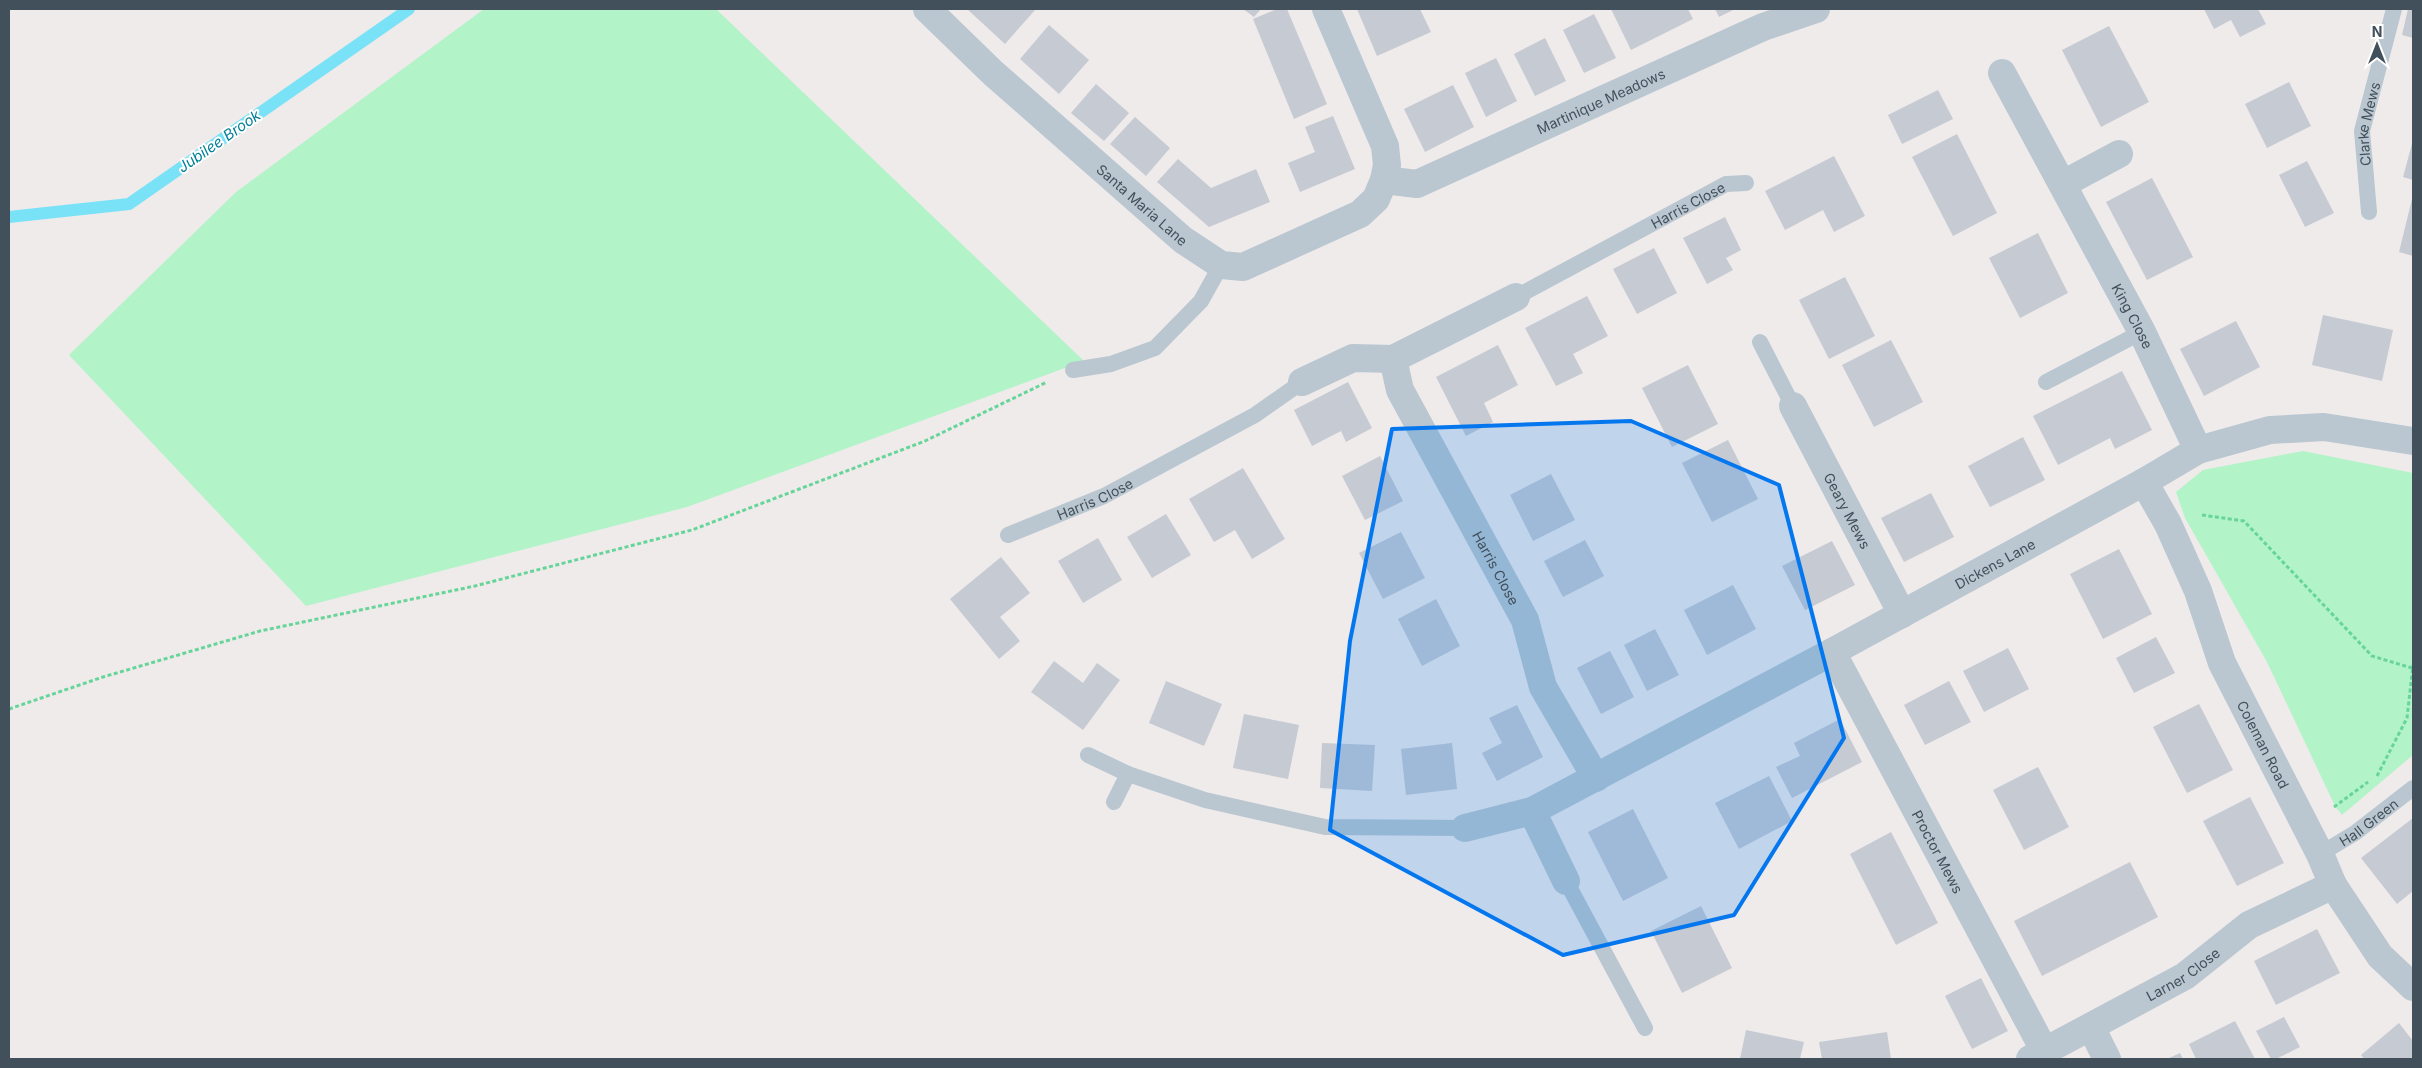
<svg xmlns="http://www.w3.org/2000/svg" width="2422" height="1068" font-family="Inter,sans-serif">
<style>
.green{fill:#b2f3c8}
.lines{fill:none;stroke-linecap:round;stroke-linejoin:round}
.stream{stroke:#7ae2f6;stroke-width:12}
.building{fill:#c6cad2}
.path{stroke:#67d599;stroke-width:3;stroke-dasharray:4 2.5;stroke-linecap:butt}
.service{stroke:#bac7d0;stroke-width:16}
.minor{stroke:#bac7d0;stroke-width:28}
.marked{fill:#0477ef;fill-opacity:0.2;stroke:#0477ef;stroke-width:4;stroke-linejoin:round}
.labels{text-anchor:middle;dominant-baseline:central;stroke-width:4;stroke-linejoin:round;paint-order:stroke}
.street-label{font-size:14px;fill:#42505b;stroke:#fff}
.water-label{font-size:15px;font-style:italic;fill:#038098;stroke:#fff}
</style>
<rect width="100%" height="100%" fill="#efebeb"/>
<g class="green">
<polygon points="484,9 716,9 1084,361 687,507 306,606 69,355 236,192"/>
<polygon points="2303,451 2413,473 2413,755 2342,815 2335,806 2267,662 2185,518 2176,492 2203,470"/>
</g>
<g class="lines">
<polyline class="stream" points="9,217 129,204 409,9"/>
</g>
<g class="building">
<polygon points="967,9 1033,9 1035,10 1005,44"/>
<polygon points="1243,9 1261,9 1254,17"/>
<polygon points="1277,9 1287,9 1327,104 1294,119 1253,19"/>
<polygon points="1357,9 1420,9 1431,32 1377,56"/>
<polygon points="1611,9 1688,9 1693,19 1631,50"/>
<polygon points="1715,9 1735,9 1719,17"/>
<polygon points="2204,9 2258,9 2266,24 2240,37 2231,20 2214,29"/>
<polygon points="2408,9 2413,9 2413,38 2402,35"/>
<polygon points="1594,14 1616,58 1584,73 1563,30"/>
<polygon points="1049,25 1089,60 1059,94 1020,59"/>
<polygon points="2109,26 2149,102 2101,127 2062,50"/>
<polygon points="1545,38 1566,81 1535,96 1514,54"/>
<polygon points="1496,58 1517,101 1486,117 1465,73"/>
<polygon points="2289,82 2311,126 2267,148 2245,104"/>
<polygon points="1096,84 1129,113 1104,141 1071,113"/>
<polygon points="1453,85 1474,127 1425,152 1404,109"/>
<polygon points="1938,90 1953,119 1902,144 1888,115"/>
<polygon points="1333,116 1355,169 1300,192 1288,163 1315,152 1305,127"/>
<polygon points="1135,117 1170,148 1146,176 1110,144"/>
<polygon points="1957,134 1997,213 1953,236 1912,157"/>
<polygon points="2413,140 2413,180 2403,177"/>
<polygon points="1834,156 1865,216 1834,232 1823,210 1785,230 1765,191"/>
<polygon points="1178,159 1211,188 1256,169 1270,202 1209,227 1157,182"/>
<polygon points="2307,161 2334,213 2305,227 2279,175"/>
<polygon points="2152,178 2193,257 2147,280 2106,202"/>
<polygon points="2413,195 2413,256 2399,252"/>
<polygon points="1725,217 1741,250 1726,258 1733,270 1707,284 1683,238"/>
<polygon points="2038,233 2068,293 2020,318 1989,258"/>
<polygon points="1654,248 1677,293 1637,314 1613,269"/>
<polygon points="1845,277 1875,336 1829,359 1799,300"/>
<polygon points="1587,296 1608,336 1573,354 1583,373 1556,386 1525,328"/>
<polygon points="2323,315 2393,330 2382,381 2312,365"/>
<polygon points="2236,321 2260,367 2204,396 2180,349"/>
<polygon points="1891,340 1923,402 1874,427 1842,365"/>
<polygon points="1498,345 1518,385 1484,403 1493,422 1466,436 1436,377"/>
<polygon points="1688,365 1718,424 1672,447 1642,388"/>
<polygon points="2122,371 2152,430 2115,449 2110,438 2058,465 2033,416"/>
<polygon points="1348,382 1372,428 1346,442 1341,431 1312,446 1294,410"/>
<polygon points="2023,437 2045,480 1990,507 1968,466"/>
<polygon points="1728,440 1758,499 1712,522 1682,463"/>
<polygon points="1380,456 1403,501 1365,520 1342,476"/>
<polygon points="1243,468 1285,539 1252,559 1235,530 1214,542 1189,499"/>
<polygon points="1551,474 1575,520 1533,541 1510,495"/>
<polygon points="1931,493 1954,537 1904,562 1881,518"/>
<polygon points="1166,514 1191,555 1152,578 1127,537"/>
<polygon points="1401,532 1425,578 1383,599 1359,553"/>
<polygon points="1098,538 1122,580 1083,603 1058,561"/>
<polygon points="1585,540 1604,576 1563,597 1544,561"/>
<polygon points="1832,541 1855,585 1805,610 1782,566"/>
<polygon points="2119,549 2152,614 2103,639 2070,574"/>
<polygon points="1001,557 1030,593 1000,617 1020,641 999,659 950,599"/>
<polygon points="1733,585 1756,629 1707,655 1684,610"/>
<polygon points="1436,599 1460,646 1422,666 1398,619"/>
<polygon points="1655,629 1679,675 1647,691 1624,645"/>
<polygon points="2156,637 2175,673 2134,693 2116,658"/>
<polygon points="2008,648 2029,689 1984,712 1963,671"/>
<polygon points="1610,651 1634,697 1601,714 1577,668"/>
<polygon points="1054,661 1083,683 1097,663 1120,680 1083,730 1031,692"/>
<polygon points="1166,681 1222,704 1204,746 1149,723"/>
<polygon points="1949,681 1971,722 1925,745 1904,705"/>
<polygon points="2199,704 2233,770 2187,793 2153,727"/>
<polygon points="1517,705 1543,757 1497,781 1482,753 1502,743 1489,718"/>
<polygon points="1244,714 1299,725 1288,779 1233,768"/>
<polygon points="1840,719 1862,762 1792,798 1776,767 1800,756 1794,743"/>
<polygon points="1322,743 1375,745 1372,791 1320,788"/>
<polygon points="1452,743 1457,789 1406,795 1401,749"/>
<polygon points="2038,767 2069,827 2024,850 1993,790"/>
<polygon points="1769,776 1792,821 1739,849 1715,803"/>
<polygon points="2250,797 2284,863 2237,886 2203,821"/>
<polygon points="1633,809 1668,878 1623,901 1588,832"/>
<polygon points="2413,818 2413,891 2397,904 2361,858"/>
<polygon points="1891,832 1938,923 1896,945 1850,854"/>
<polygon points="2130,862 2158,917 2042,976 2014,921"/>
<polygon points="1701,906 1732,968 1682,993 1651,931"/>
<polygon points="2317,929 2340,973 2276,1005 2254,961"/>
<polygon points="1981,978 2008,1031 1972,1049 1945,996"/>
<polygon points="2284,1017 2300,1047 2276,1059 2271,1059 2256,1031"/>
<polygon points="2235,1021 2255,1059 2196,1059 2189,1044"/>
<polygon points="2399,1023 2413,1041 2413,1059 2364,1059 2361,1055"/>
<polygon points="1746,1030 1804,1042 1800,1059 1740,1059"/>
<polygon points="1887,1032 1891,1059 1822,1059 1819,1042"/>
<polygon points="2180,1053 2183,1059 2167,1059"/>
</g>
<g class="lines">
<g class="path">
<polyline points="2202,515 2244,521 2372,656 2412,668"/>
<polyline points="9,709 103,677 260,631 475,586 692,530 925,441 1047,382"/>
<polyline points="2377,776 2407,718 2413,665"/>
<polyline points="2334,807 2368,782"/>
</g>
<g class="service">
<path id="s1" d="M 2369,212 L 2362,131 L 2394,9"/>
<path id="s2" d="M 1516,297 L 1726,184 L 1746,183"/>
<polyline points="1760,342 1793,406"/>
<polyline points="1073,370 1111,364 1155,348 1201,301 1221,265"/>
<polyline points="2046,382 2142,332"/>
<path id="s3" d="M 1008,535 L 1104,496 L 1255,415 L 1302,382"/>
<polyline points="1088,755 1128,774 1205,800 1325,827 1465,828"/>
<polyline points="1114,802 1128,774"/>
<path id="s4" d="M 2320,854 L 2355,833 L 2413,788"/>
<polyline points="1566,881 1645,1028"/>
</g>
<g class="minor">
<path id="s5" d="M 927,9 L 993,73 L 1183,240 L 1221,265 L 1243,267 L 1360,214 L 1376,199 L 1384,180 L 1387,165 L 1385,146 L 1326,9"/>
<path id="s6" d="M 2002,73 L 2142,332 L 2198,450"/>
<path id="s7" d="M 1384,180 L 1417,184 L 1763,27 L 1816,9"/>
<polyline points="2063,184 2119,154"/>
<path id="s8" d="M 1393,359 L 1400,390 L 1525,620 L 1543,687 L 1596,778"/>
<polyline points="1302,382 1353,358 1393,359 1516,297"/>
<path id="s9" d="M 1793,406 L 1902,614"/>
<path id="s10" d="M 2144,482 L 2168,524 L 2198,591 L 2222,663 L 2320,854 L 2333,885 L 2380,956 L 2413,987"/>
<path id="s11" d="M 1832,652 L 2045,1052"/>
<polyline points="1532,811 1566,881"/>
<path id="s12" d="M 1465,828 L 1532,811 L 1832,652 L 2144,482 L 2198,450 L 2270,430 L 2324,427 L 2413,441"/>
<polyline points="2091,1027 2107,1059"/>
<path id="s13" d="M 2030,1059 L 2185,976 L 2249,925 L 2333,885"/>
</g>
</g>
<path class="marked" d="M 1631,421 L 1779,485 L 1844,738 L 1734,915 L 1563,955 L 1330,830 L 1350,641 L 1392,429 Z"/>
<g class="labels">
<g class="street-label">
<text stroke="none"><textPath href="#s7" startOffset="235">Martinique Meadows</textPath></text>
<text stroke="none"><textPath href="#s1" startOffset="89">Clarke Mews</textPath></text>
<text stroke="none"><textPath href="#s5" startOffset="291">Santa Maria Lane</textPath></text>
<text stroke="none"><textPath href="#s2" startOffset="195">Harris Close</textPath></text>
<text stroke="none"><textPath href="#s6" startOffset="276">King Close</textPath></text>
<text stroke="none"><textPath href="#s3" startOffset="94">Harris Close</textPath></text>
<text stroke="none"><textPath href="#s9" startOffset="118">Geary Mews</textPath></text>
<text stroke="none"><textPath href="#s12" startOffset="594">Dickens Lane</textPath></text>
<text stroke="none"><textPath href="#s8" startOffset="234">Harris Close</textPath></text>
<text stroke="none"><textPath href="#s10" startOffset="289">Coleman Road</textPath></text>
<text stroke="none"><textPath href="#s4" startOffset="58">Hall Green</textPath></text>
<text stroke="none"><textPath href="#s11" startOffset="226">Proctor Mews</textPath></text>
<text stroke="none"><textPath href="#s13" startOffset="175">Larner Close</textPath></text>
</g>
<g class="water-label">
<text transform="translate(219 141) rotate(-35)">Jubilee Brook</text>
</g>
</g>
<rect width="2422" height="1068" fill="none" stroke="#42505b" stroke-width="20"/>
<g transform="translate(2377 45)" stroke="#ffffff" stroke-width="4" paint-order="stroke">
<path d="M0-4L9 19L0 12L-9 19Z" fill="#42505b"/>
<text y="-8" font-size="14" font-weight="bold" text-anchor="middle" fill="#42505b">N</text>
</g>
</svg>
